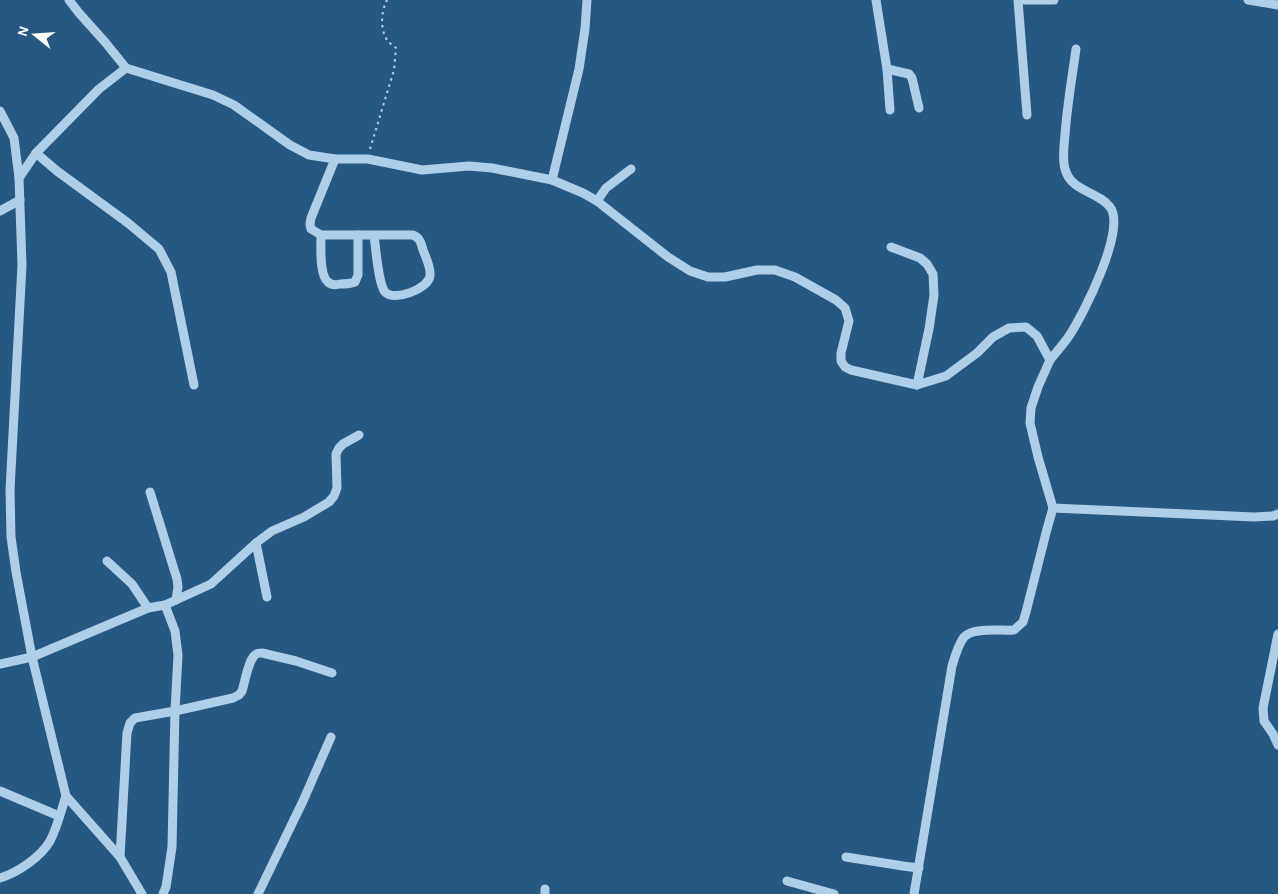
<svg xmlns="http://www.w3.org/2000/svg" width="1278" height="894" font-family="'Alegreya Sans',sans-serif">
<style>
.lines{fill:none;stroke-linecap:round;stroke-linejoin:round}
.path{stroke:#afcee8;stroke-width:2;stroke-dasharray:2.5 4;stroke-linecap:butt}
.minor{stroke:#afcee8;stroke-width:9}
</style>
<rect width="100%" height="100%" fill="#265884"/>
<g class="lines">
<path class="path" d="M 370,149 L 394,70 L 396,48 C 393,45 389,43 387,40 C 380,28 381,12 387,0"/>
<g class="minor">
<polyline points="69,0 79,13 105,42 126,68"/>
<polyline points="876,0 887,69 890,110"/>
<polyline points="1018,0 1027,115"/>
<polyline points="1024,0 1054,0"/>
<polyline points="1248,0 1278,5"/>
<polyline points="887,69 909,74 912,78 919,108"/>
<polyline points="0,111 14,138 19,178"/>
<polyline points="36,153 57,171 128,223 159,249 171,272 194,385"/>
<path d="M 335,159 L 311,218 L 310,224 L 311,229 L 321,235 L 413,235 C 420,238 421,243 423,250 C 426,258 431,267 430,276 C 428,289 394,302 385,292 C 378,283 376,248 374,236"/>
<polyline points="552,180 579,69 585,29 587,0"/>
<polyline points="597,201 606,188 631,169"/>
<polyline points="0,211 20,200"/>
<path d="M 321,235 C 321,246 319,275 328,282 C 331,285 336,285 340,284 C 345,284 350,284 355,282 L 358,275 L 358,235"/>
<polyline points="891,247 920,258 927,264 933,274 934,295 929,329 917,385"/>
<path d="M 1050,360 C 1056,352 1063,345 1069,336 C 1083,315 1127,229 1110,207 C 1098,191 1071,192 1065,169 C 1062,159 1064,146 1065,135 C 1067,106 1072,78 1076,49"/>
<polyline points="150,492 177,579 178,587 176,600"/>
<polyline points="256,543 267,597"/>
<polyline points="107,561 132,584 148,608"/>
<polyline points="165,605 211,584 256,543 272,531 304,517 329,502 334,496 337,488 336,454 339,448 343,444 359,435"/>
<polyline points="1278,634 1263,708 1264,721 1273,734 1278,745"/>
<polyline points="0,664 32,657 148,608 165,605 175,631 178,655 175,711 135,718 130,723 127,733 120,857"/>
<polyline points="0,791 59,816"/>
<polyline points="846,857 903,866 919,868"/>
<path d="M 0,878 C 17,873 41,857 50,841 C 57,828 61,811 66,796"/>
<polyline points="787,881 834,894"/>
<polyline points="142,894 120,857 66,796 32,657 16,572 11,537 10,490 22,265 19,178 36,153 99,89 126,68 213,95 234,105 290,145 309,155 335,159 368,159 422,170 469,166 492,168 552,180 583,193 597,201 668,257 690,271 708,277 725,277 757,270 775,270 795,277 836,300 845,308 849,321 841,353 841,361 845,367 851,370 917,385 946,376 977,353 993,337 1009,328 1026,327 1037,336 1050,360 1038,387 1031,408 1030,423 1038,457 1053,508 1254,517 1273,516 1278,514"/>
<path d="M 163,894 L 166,887 L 172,847 L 175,711 L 233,698 L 239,695 L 242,691 C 245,682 248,661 255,655 C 258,653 258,653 262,653 L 296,661 L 332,673"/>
<polyline points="258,894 303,801 331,737"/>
<polyline points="545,894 545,889"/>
<path d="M 914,894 L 952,666 C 955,656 958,645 964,637 C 973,627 1001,631 1014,630 L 1023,622 L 1026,612 L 1047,529 L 1053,508"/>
</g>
</g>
<g transform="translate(35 35) rotate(287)" stroke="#265884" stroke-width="4" paint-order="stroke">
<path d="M0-4L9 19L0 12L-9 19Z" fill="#ffffff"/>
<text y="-8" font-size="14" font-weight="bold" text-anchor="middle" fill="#ffffff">N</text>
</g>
</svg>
